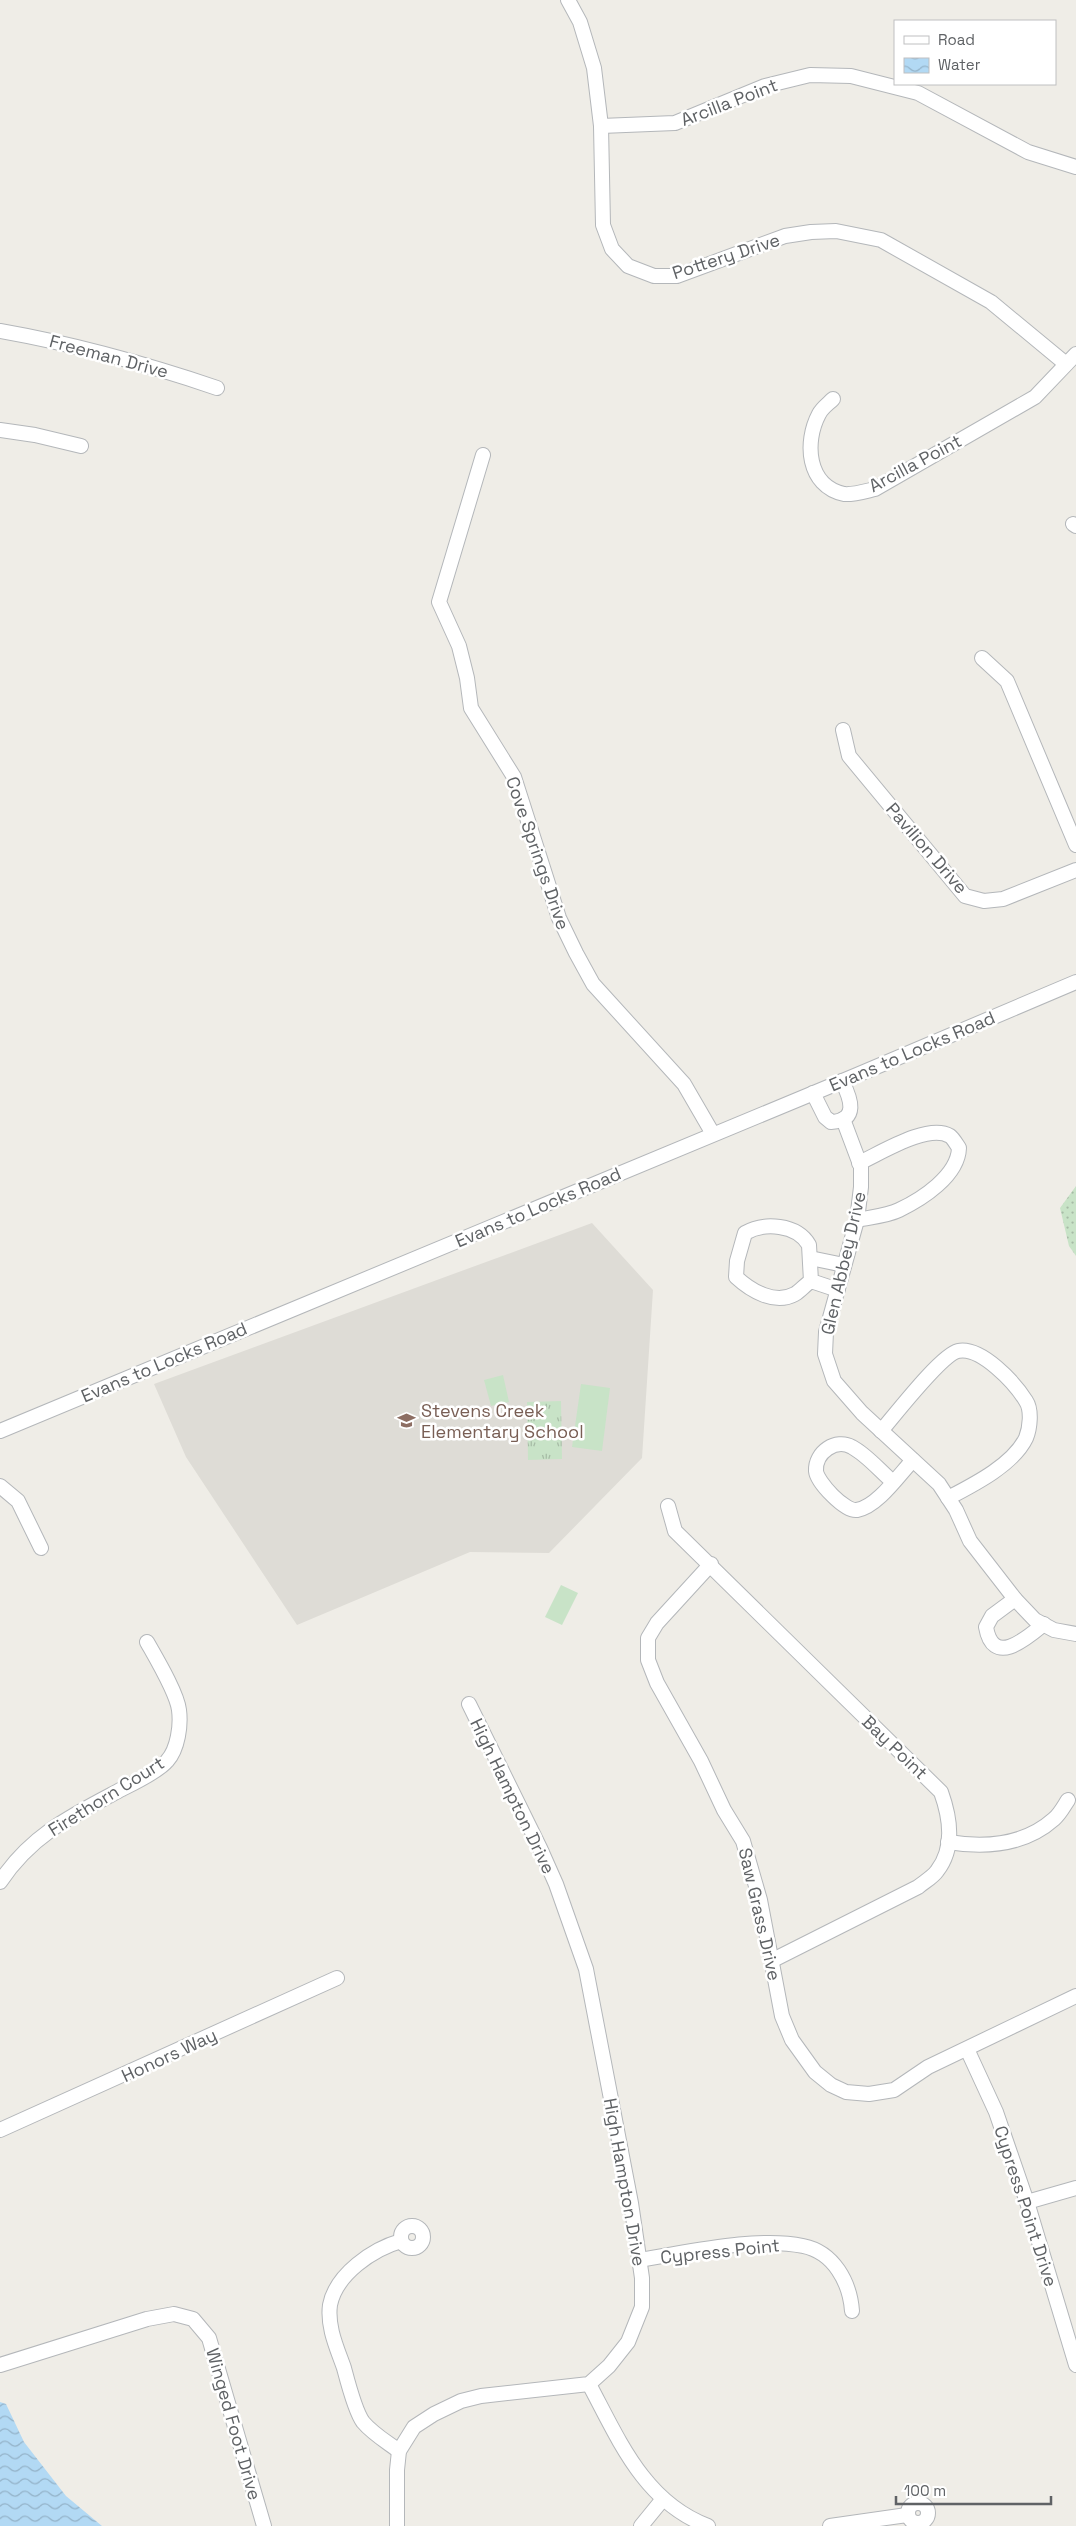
<svg xmlns="http://www.w3.org/2000/svg" width="1076" height="2526" font-family="'Space Grotesk',sans-serif">
<style>
.education{fill:#dedcd6}
.grass{fill:url(#grass-dots)}
.park{fill:url(#park-tufts)}
.pitch{fill:#c8e3c7}
.water{fill:url(#water-waves)}
.lines{fill:none;stroke-linecap:round;stroke-linejoin:round}
.minor-casing{stroke:#b4b7ba;stroke-width:16}
.minor{stroke:#fff;stroke-width:14}
.labels{text-anchor:middle;dominant-baseline:central;stroke-width:5;stroke-linejoin:round;paint-order:stroke}
.street-label{font-size:18px;fill:#5f6265;stroke:#fff}
.education-label{font-size:18px;fill:#785e54;stroke:#fff;text-anchor:start}
</style>
<defs>
<pattern id="grass-dots" width="8" height="8" patternUnits="userSpaceOnUse" patternTransform="scale(1.25)"><rect width="8" height="8" fill="#c8e3c7"/><path d="M2 2h.1M6 6h.1" fill="none" stroke="#a6bba5" stroke-width="1.8" stroke-linecap="round"/></pattern>
<pattern id="park-tufts" width="24" height="20" patternUnits="userSpaceOnUse" patternTransform="scale(1.25)"><rect width="24" height="20" fill="#c8e3c7"/><path d="M3 7l-1-3M5 7V3M7 7l1-3M15 17l-1-3M17 17v-4M19 17l1-3" fill="none" stroke="#a6bba5"/></pattern>
<pattern id="water-waves" width="16" height="10" patternUnits="userSpaceOnUse" patternTransform="scale(1.25)"><rect width="16" height="10" fill="#b2d9f4"/><path d="M0 5q4-4 8 0t8 0" fill="none" stroke="#94b3c9"/></pattern>
</defs>
<rect width="100%" height="100%" fill="#efede7"/>
<polygon class="education" points="592,1223 653,1290 642,1458 549,1553 470,1552 297,1625 186,1457 154,1384"/>
<polygon class="grass" points="1076,1186 1076,1256 1069,1246 1060,1208"/>
<polygon class="park" points="561,1401 562,1459 528,1460 527,1402"/>
<g class="pitch">
<polygon points="503,1375 509,1402 491,1406 484,1380"/>
<polygon points="581,1384 610,1388 602,1451 572,1447"/>
<polygon points="561,1585 578,1593 562,1625 545,1617"/>
</g>
<polygon class="water" points="0,2402 6,2404 24,2442 66,2496 102,2526 0,2526"/>
<g class="lines">
<defs>
<g id="minor">
<polyline points="568,0 580,22 594,68 601,126 603,225 612,249 628,266 654,276 677,276 785,236 811,232 836,231 881,240 991,302 1066,364"/>
<polyline points="601,126 675,123 765,86 810,75 851,76 918,93 1028,152 1076,167"/>
<path d="M 0,331 C 74,344 146,364 217,388"/>
<path d="M 833,399 C 828,404 822,408 819,414 C 804,442 807,486 844,494 C 853,495 866,491 875,489 L 1035,397 L 1076,354"/>
<polyline points="0,430 35,435 81,446"/>
<polyline points="483,455 439,602 459,646 467,678 471,708 514,777 559,918 576,953 593,984 684,1084 713,1134"/>
<polyline points="1073,524 1076,526"/>
<polyline points="982,658 1007,681 1076,845"/>
<polyline points="843,730 849,756 965,896 984,901 1003,899 1076,870"/>
<path d="M 813,1093 L 825,1117 L 831,1122 C 859,1120 851,1099 842,1081"/>
<polyline points="843,1119 861,1167 861,1187 857,1220 826,1332 825,1354 834,1381 862,1413 939,1484 956,1510 970,1541 1015,1599 1035,1620 1054,1630 1076,1634"/>
<path d="M 857,1220 C 870,1217 887,1216 899,1210 C 922,1199 958,1176 959,1148 C 957,1145 953,1138 950,1136 C 928,1123 881,1153 859,1163"/>
<polyline points="810,1258 844,1265"/>
<path d="M 811,1281 L 809,1245 C 797,1224 764,1222 745,1233 L 737,1261 L 736,1277 C 751,1291 775,1305 795,1294 C 800,1291 805,1285 811,1281 L 838,1290"/>
<polyline points="0,1431 857,1075 1076,982"/>
<path d="M 881,1431 C 895,1415 941,1355 958,1351 C 981,1346 1015,1383 1026,1401 C 1032,1410 1030,1428 1026,1438 C 1013,1465 973,1485 948,1498"/>
<path d="M 893,1482 C 880,1471 867,1455 852,1447 C 836,1438 815,1452 816,1471 C 817,1482 845,1512 857,1510 C 877,1507 899,1475 913,1460"/>
<polyline points="0,1486 18,1501 41,1548"/>
<path d="M 668,1506 L 675,1531 L 941,1792 C 950,1817 955,1848 937,1871 C 933,1877 924,1882 918,1887 L 773,1960"/>
<polyline points="711,1564 657,1623 648,1638 648,1660 657,1683 701,1761 724,1810 743,1841 760,1900 782,2016 792,2040 815,2072 831,2085 846,2092 869,2094 894,2090 928,2067 1076,1996"/>
<path d="M 1015,1599 L 992,1616 L 986,1627 C 993,1668 1027,1638 1044,1624"/>
<path d="M 948,1842 C 985,1848 1025,1845 1054,1819 C 1060,1814 1064,1806 1068,1800"/>
<path d="M 0,1882 C 32,1834 73,1815 122,1789 C 134,1783 159,1771 167,1761 C 178,1749 181,1725 179,1710 C 177,1693 156,1658 147,1642"/>
<polyline points="967,2049 996,2112 1027,2202 1076,2365"/>
<polyline points="0,2130 337,1978"/>
<polyline points="1027,2202 1076,2188"/>
<circle cx="412" cy="2237" r="11"/>
<path d="M 639,2260 C 686,2253 756,2236 803,2246 C 834,2252 850,2283 852,2311"/>
<polyline points="0,2365 147,2319 174,2314 193,2319 209,2338 264,2526"/>
<path d="M 589,2384 C 619,2440 644,2502 708,2526"/>
<path d="M 399,2451 C 387,2442 373,2434 363,2422 C 355,2411 348,2383 344,2368 C 337,2348 327,2327 330,2305 C 336,2274 373,2249 401,2241"/>
<circle cx="918" cy="2513" r="10"/>
<polyline points="397,2526 397,2470 399,2451 414,2427 434,2414 461,2401 481,2396 589,2384 609,2366 628,2342 642,2307 642,2278 631,2203 586,1969 556,1884 540,1848 469,1704"/>
<polyline points="641,2526 663,2499"/>
<polyline points="830,2526 907,2515"/>
</g>
</defs>
<use href="#minor" class="minor-casing"/>
<use href="#minor" class="minor"/>
</g>
<defs>
<symbol id="school-bare" viewBox="-9 -9 18 18"><path d="M0-5L7-2L0 1L-7-2ZM-4 1L0 2.5L4 1V4Q0 6-4 4Z" fill="#8d6e63" stroke="#fff" stroke-width="2.5" paint-order="stroke"/></symbol>
</defs>
<g fill-rule="evenodd">
<use href="#school-bare" x="394" y="1408" width="25" height="25"/>
</g>
<g class="labels">
<g class="street-label">
<text transform="translate(729 102) rotate(-21)">Arcilla Point</text>
<text transform="translate(726 256) rotate(-18)">Pottery Drive</text>
<text transform="translate(109 356) rotate(15)">Freeman Drive</text>
<text transform="translate(915 463) rotate(-28)">Arcilla Point</text>
<text transform="translate(927 848) rotate(49)">Pavilion Drive</text>
<text transform="translate(538 853) rotate(71)">Cove Springs Drive</text>
<text transform="translate(912 1051) rotate(-23)">Evans to Locks Road</text>
<text transform="translate(538 1207) rotate(-23)">Evans to Locks Road</text>
<text transform="translate(843 1263) rotate(-77)">Glen Abbey Drive</text>
<text transform="translate(164 1362) rotate(-23)">Evans to Locks Road</text>
<text transform="translate(895 1747) rotate(44)">Bay Point</text>
<text transform="translate(106 1796) rotate(-32)">Firethorn Court</text>
<text transform="translate(513 1796) rotate(64)">High Hampton Drive</text>
<text transform="translate(760 1914) rotate(77)">Saw Grass Drive</text>
<text transform="translate(169 2055) rotate(-25)">Honors Way</text>
<text transform="translate(625 2182) rotate(80)">High Hampton Drive</text>
<text transform="translate(1026 2206) rotate(72)">Cypress Point Drive</text>
<text transform="translate(720 2251) rotate(-6)">Cypress Point</text>
<text transform="translate(234 2424) rotate(74)">Winged Foot Drive</text>
</g>
<g class="education-label">
<text x="421" y="1410">Stevens Creek<tspan x="421" dy="21">Elementary School</tspan></text>
</g>
</g>
<rect x="894" y="20" width="162" height="65" fill="#ffffff" stroke="#bfc0c1"/>
<rect x="904" y="36" width="25" height="8" fill="#ffffff" stroke="#bfc0c1"/>
<text x="938" y="45" font-size="15" fill="#5f6265">Road</text>
<rect x="904" y="58" width="25" height="15" fill="url(#water-waves)" stroke="#bfc0c1"/>
<text x="938" y="70" font-size="15" fill="#5f6265">Water</text>
<path d="M896 2496v8h155v-8" fill="none" stroke="#5f6265" stroke-width="2.5"/>
<text x="904" y="2496" font-size="15" fill="#5f6265" stroke="#ffffff" stroke-width="4" paint-order="stroke">100 m</text>
</svg>
